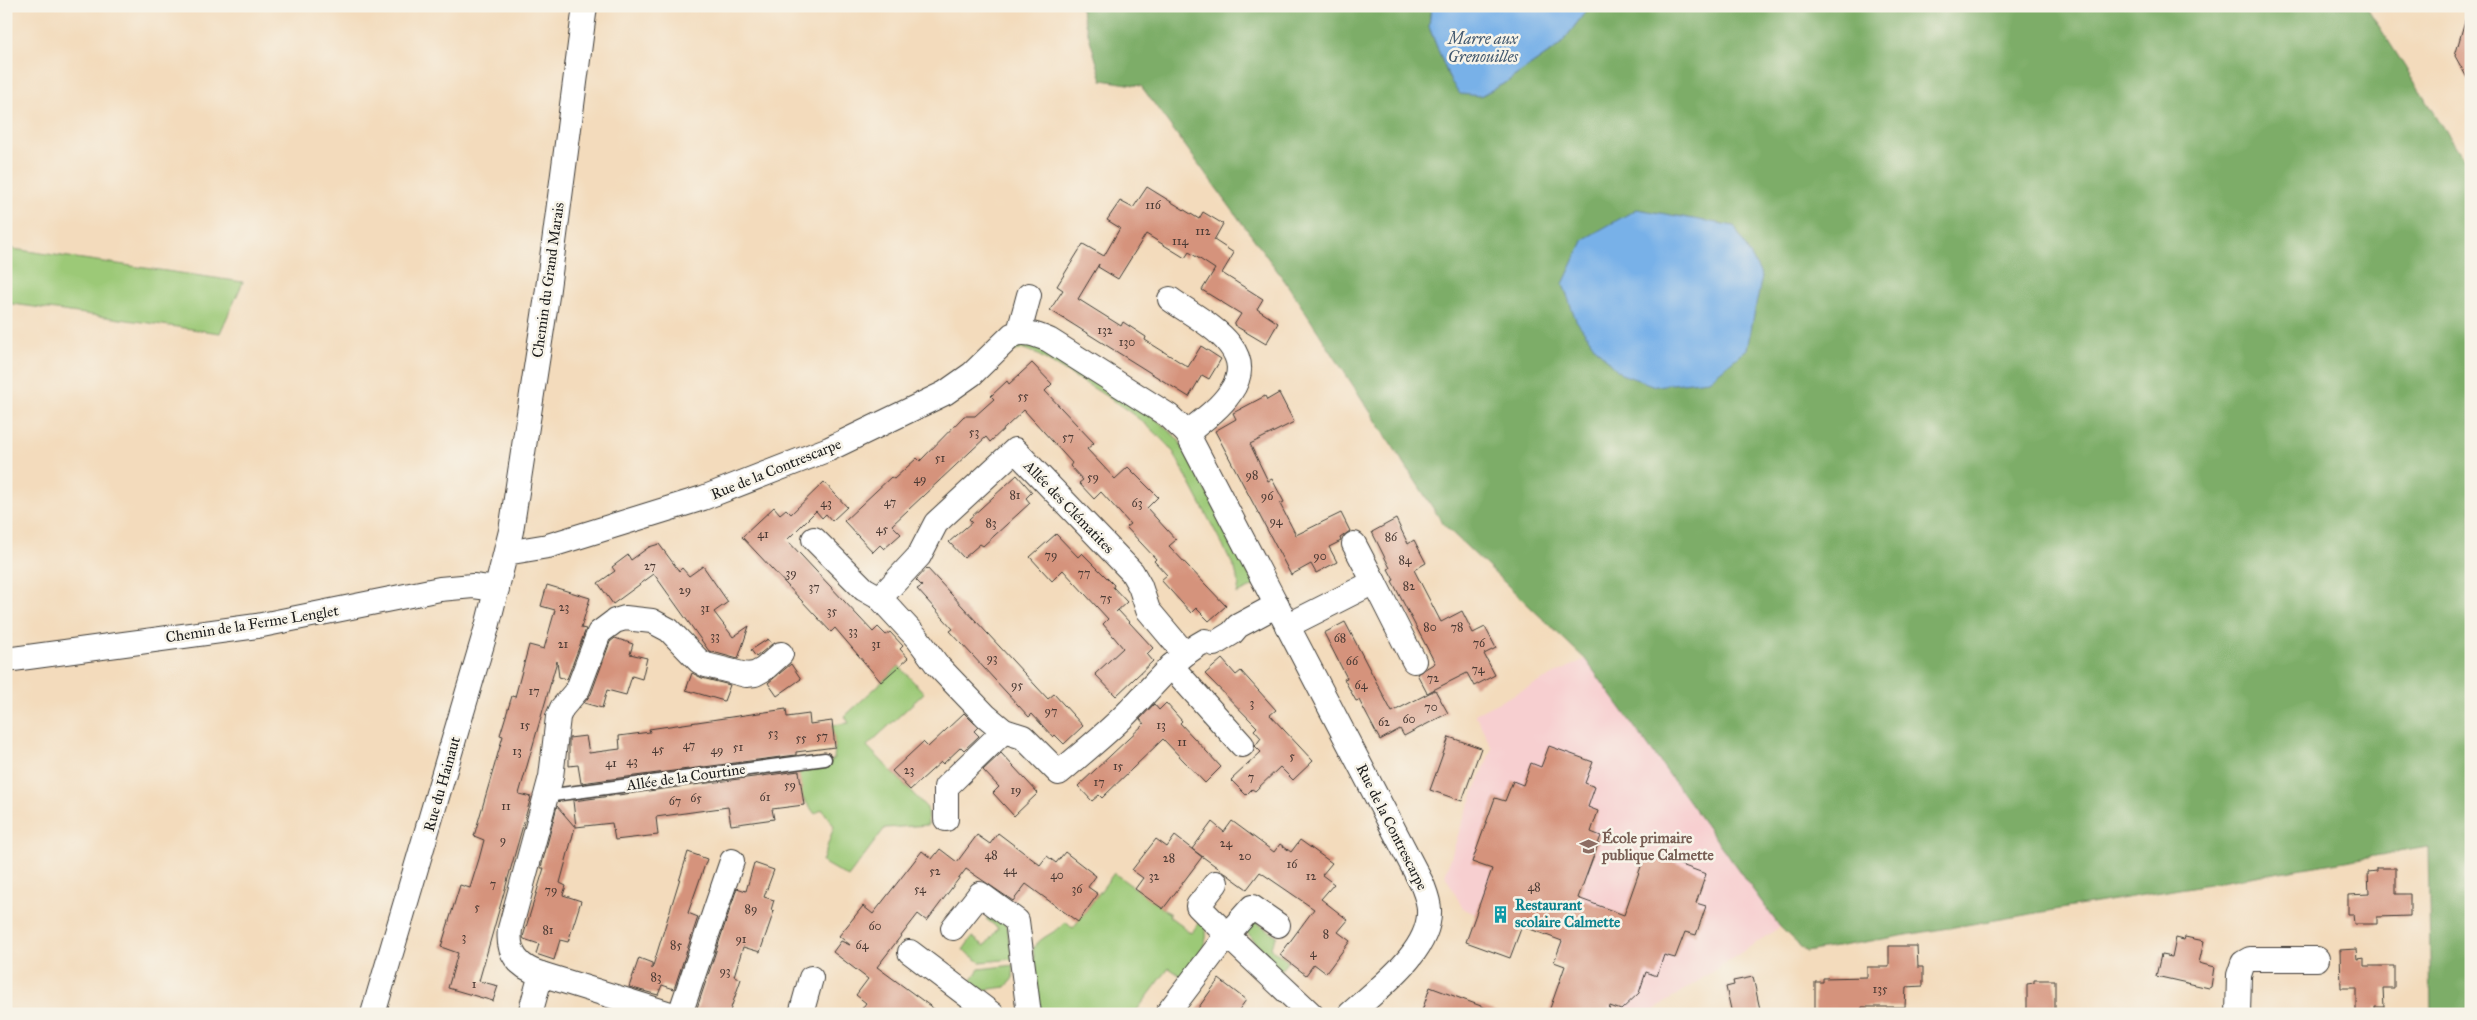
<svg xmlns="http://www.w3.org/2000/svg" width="2477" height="1020" font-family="'IM FELL Great Primer',serif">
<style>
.built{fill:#f7cfd0}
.green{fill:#9cc977;stroke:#5c724a}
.forest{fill:#7dad68;stroke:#4c6442}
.water{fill:#78b1e8;stroke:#4a6682}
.building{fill:#d5937b}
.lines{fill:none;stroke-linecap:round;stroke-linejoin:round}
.lane-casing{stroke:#3c3934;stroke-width:15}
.street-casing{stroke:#3c3934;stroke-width:26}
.lane{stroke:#fff;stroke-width:12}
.street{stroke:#fff;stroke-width:24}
.labels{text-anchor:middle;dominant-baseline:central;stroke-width:5;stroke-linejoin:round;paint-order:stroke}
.number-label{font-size:12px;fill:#4a3a34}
.street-label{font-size:15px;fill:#1c1c1c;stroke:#f7f3e8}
.education-label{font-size:15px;font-weight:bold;fill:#785e54;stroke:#f7f3e8;text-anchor:start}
.culture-label{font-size:15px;font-weight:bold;fill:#0d838f;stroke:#f7f3e8;text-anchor:start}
.water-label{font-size:16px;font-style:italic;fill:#41586e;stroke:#f7f3e8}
</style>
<rect width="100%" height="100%" fill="#f7f3e8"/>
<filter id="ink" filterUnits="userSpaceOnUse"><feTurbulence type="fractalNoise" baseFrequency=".02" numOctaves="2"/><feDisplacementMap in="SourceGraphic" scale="10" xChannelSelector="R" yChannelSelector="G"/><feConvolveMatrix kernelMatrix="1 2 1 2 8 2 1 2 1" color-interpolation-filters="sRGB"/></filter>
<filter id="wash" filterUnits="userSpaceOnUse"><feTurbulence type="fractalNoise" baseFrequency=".0096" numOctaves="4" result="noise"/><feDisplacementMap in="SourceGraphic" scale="20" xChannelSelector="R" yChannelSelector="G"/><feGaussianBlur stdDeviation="1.12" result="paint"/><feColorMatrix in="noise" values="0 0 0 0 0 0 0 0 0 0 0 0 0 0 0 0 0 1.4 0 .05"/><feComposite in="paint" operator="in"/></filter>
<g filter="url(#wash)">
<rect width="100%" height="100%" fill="#f3dbbc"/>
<polygon class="built" points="1585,659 1780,927 1648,1014 1548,1014 1558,986 1568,989 1574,970 1554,962 1561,941 1541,933 1544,924 1525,917 1510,958 1466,942 1476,914 1463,909 1445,875 1463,820 1492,748 1475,714"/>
<g class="green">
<polygon points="6,248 243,282 220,333 6,303"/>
<path d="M 1031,342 L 1145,409 L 1178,439 L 1256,585 L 1237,594 L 1239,585 L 1235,569 L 1174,453 C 1141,411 1081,382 1035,353 L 1024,349 L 1008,353 L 1015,346 Z"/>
<polygon points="899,666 924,693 867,746 927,808 928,825 885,828 848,877 822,862 834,826 822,809 815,814 802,797 798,768 825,765 834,759 835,747 832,725 849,723 845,716"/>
<path d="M 1114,873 L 1170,914 L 1169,916 L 1191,933 L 1201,921 C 1217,941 1193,960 1181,976 L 1169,968 L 1134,1014 L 1041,1014 L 1033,949 C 1041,935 1056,934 1065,922 L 1073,928 Z"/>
<polygon points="989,917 1005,921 1013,959 980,962 963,950 972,937 985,946 998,928 986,919"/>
<polygon points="1253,920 1277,936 1270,948 1288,961 1280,971 1245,930"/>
<polygon points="1014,965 1013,978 1006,987 982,990 970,982 979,969"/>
</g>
<polygon class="forest" points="1080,6 1431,6 1429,27 1450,80 1480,96 1505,83 1560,45 1590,6 2366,6 2471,170 2471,1014 2431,1014 2428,847 1806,952 1780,927 1585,659 1444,525 1287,284 1141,86 1102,80"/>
<g class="water">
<polygon points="1431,6 1590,6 1560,45 1505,83 1480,96 1460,94 1450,80 1429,27"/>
<polygon points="1637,209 1734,226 1762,276 1747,349 1709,380 1655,386 1621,374 1595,347 1576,320 1563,284 1584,239"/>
</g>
<g id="blocks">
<g class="building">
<polygon points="2466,17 2471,17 2471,85 2455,56"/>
<polygon points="1147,187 1199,219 1203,212 1223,224 1214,240 1234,253 1222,273 1263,299 1257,309 1278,323 1266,344 1234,325 1241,314 1202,290 1215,269 1189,252 1185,258 1146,234 1118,279 1098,267 1099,264 1078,299 1121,326 1123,322 1146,337 1145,340 1188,367 1201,346 1221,359 1209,379 1202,375 1189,397 1050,310 1063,290 1057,286 1083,244 1104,256 1120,228 1107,220 1120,201 1133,208"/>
<polygon points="1032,363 1052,384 1045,391 1094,443 1087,449 1115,479 1128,467 1158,497 1147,508 1176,540 1169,546 1226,606 1209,621 1196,608 1191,613 1161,580 1167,575 1154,561 1156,559 1126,527 1130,524 1101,492 1094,499 1079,483 1083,480 1070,466 1072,463 1024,410 990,442 986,437 892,525 901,534 884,549 880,545 873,552 844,521 891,477 894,479 917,458 920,461 964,416 975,416 994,399 991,396 1007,381 1009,384"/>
<polygon points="1279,393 1294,422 1250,444 1268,481 1272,479 1284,502 1280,504 1296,535 1341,513 1350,531 1340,538 1341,541 1329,547 1337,562 1316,573 1311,564 1291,575 1215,431 1236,419 1233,413 1265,396 1267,400"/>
<polygon points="1017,475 1032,492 1026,498 1030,503 983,546 980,544 964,558 949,542 972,522 969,519"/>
<polygon points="824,482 847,507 832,521 826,514 822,518 816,511 787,540 873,632 878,627 886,635 890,632 903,646 900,649 908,658 881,682 835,628 831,632 742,537 774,507 780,514 786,509 791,514"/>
<polygon points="1396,519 1408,544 1414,540 1426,563 1414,570 1441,622 1462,611 1473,633 1485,627 1496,648 1484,654 1495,675 1474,686 1467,673 1427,693 1417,674 1435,663 1392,581 1394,580 1388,569 1390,568 1372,532"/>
<polygon points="1056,534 1078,557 1082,553 1114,585 1113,587 1127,602 1116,612 1118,610 1153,648 1147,654 1153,661 1116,696 1095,674 1123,648 1103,624 1108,619 1063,570 1052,581 1030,557"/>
<polygon points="659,544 679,571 682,568 689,576 703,566 728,602 714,612 733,637 749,626 738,659 709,651 654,574 613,604 598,583 615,571 612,567 628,555 631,560 649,547"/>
<polygon points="927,568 1048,699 1054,694 1083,726 1064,744 1055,735 1053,737 1032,714 1029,717 950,631 953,629 917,589 922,586 916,580"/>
<polygon points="547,585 590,598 581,628 586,629 567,679 559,677 557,661 519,794 531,797 479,981 498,986 493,1001 448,988 458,953 441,947 460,885 470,888 479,859 484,840 474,836 503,736 500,735 512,696 515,697 529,645 544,649 555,610 541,606"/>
<polygon points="1345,622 1392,712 1435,690 1448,713 1404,736 1400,729 1380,740 1359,700 1356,701 1344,679 1347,678 1324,633"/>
<polygon points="615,638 633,644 630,654 647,658 642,679 632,676 626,695 607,690 602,708 584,703 591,694 610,642"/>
<polygon points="768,639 772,644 756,657 751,650"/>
<polygon points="1222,659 1236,675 1241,671 1276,710 1270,715 1313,761 1293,780 1280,767 1255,791 1252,789 1246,795 1231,780 1261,752 1255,746 1261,738 1254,730 1257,727 1205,674"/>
<polygon points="791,664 801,679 777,696 768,683"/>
<polygon points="692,673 702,678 730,685 724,701 686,690"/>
<polygon points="1166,703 1182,721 1180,723 1221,767 1205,783 1163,739 1102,798 1099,795 1092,801 1078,786 1144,724 1140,719 1154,704 1159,710"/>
<polygon points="786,709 787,717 809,714 810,724 832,721 835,747 796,752 796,755 581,783 578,765 569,766 569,738 586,736 589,753 620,749 619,736 650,732 649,729"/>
<polygon points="964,713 978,727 974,731 979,736 964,750 961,747 943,764 941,762 910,790 892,771 923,742 928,747"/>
<polygon points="1449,737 1481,748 1462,801 1430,790"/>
<polygon points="1549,746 1593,762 1585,783 1595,787 1588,807 1598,811 1591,832 1601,836 1578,898 1624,915 1646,852 1706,874 1696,903 1706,906 1696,935 1685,932 1675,958 1664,955 1657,976 1646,972 1639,993 1621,1010 1610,1006 1608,1014 1548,1014 1565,966 1554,962 1562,941 1522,926 1510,958 1466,942 1492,869 1472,862 1495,798 1505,801 1513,781 1523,785 1531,763 1541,767"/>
<polygon points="1001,753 1038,793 1014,816 993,793 999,787 983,770"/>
<polygon points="799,771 804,805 772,809 774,819 731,825 728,807 656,817 658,835 615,840 612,823 576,827 573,801"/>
<polygon points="557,806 575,827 560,883 566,886 563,895 581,901 568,942 560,940 554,960 536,954 539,944 524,939 523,937 544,868 541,868"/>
<polygon points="1232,821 1274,852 1280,844 1291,852 1300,840 1332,863 1322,875 1334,884 1321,899 1348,920 1338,932 1350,941 1326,973 1314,964 1306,975 1280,955 1314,909 1260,872 1247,889 1192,849 1212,822 1224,832"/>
<polygon points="998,833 1040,865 1047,856 1056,863 1065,852 1096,876 1088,887 1098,894 1078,922 1026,884 1013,901 966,869 927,921 918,914 877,967 941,1014 858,1014 866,1003 856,995 868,979 833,952 841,941 850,945 839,936 863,906 873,914 922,851 932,859 940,849 957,862 977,835 990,844"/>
<polygon points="1175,836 1202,857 1163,909 1135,889 1143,878 1132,870 1156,839 1167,847"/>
<polygon points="688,852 707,859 688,913 698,917 674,989 662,985 658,995 629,987 639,958 652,963 652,969"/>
<polygon points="754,863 774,870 764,897 774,900 771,910 774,911 760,952 743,947 734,976 741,979 729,1014 695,1014 737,888 746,891"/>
<polygon points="2377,868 2396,868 2396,894 2410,894 2410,916 2377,917 2377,924 2354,924 2353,914 2348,914 2348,895 2369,894 2368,872 2377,871"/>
<polygon points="2185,937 2204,941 2199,963 2214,967 2211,987 2209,988 2156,976 2161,955 2172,957 2176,938 2184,940"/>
<polygon points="1889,946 1917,946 1918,967 1923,967 1923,986 1906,987 1905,1007 1862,1007 1861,1014 1815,1014 1815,982 1823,982 1823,978 1867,977 1867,967 1889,967"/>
<polygon points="2356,949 2357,959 2364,958 2364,966 2394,966 2394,988 2383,988 2384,1007 2375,1007 2375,1011 2356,1012 2356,988 2341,988 2340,950"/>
<polygon points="1753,977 1761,1014 1732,1014 1726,987 1734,985 1733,981"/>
<polygon points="1219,979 1246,1000 1236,1014 1194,1014"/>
<polygon points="2034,980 2055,980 2055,1014 2027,1014 2027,984 2034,983"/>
<polygon points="1430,987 1497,1012 1497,1014 1421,1014"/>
</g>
</g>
</g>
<g filter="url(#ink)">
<use href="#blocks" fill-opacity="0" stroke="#3c3934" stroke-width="1"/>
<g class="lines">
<defs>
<polyline id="lane" points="546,796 825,759"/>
<g id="street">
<path d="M 1170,299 C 1200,321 1262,348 1230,393 C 1219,409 1202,421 1187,433"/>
<polyline points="1019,332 1029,295"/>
<polyline points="814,539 864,589 880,598"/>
<path d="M 506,553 L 548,546 L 703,498 L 829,449 L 945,393 L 972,374 L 1012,335 C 1025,330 1037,335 1049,340 L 1169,416 L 1187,433 L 1422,884 C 1425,892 1429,901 1429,910 C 1431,952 1378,988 1350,1014"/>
<polyline points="1374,582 1414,661"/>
<polyline points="1287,626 1374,582 1354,544"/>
<path d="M 1185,654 L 1148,610 L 1140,586 L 1132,572 L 1015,450 L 936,523 L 919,556 L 880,598 L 918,639 L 938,666 L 986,716 L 1004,731 L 1023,737 L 1059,773 C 1081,754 1105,735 1126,714 C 1151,689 1173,658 1205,641 L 1214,644 L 1232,633 L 1238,626 L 1277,605"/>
<polyline points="6,660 257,626 440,589 473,586 497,589"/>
<polyline points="1171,666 1242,745"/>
<polyline points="946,819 946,787 1004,731"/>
<polyline points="1216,883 1198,906 1227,935 1252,907 1278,925"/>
<polyline points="953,928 980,894 1017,921 1029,1014"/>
<polyline points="910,952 992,1014"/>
<polyline points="541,974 670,1014"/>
<polyline points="373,1014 487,627 511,531 547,296 585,6"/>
<path d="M 530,1014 L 541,974 C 518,967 507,953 510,929 L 551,777 L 558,717 L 562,708 L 578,689 L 599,633 L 615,621 L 625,618 L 652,621 L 669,630 L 699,661 L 706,665 L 746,675 L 755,674 L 764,669 L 781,654"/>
<polyline points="680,1014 732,861"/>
<polyline points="801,1014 811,978"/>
<polyline points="1167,1014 1227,935 1311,1014"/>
<polyline points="2238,1014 2239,975 2243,963 2250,959 2317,959"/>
</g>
</defs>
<use href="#lane" class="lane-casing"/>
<use href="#street" class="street-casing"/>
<use href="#lane" class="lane"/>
<use href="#street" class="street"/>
</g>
</g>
<defs>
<symbol id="school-bare" viewBox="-9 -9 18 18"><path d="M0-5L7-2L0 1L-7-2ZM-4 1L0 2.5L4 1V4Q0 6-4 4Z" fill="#8d6e63" stroke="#f7f3e8" stroke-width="2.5" paint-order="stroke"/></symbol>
<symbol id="building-bare" viewBox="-9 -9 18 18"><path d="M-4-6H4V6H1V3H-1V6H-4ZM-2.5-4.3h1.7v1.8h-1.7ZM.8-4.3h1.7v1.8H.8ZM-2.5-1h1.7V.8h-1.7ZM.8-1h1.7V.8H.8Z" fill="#0f9aa8" stroke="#f7f3e8" stroke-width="2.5" paint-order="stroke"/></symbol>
</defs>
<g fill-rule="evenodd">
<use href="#school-bare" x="1576" y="834" width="25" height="25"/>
<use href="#building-bare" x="1488" y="902" width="25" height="25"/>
</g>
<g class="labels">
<g class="number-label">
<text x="1153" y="205">116</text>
<text x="1203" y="231">112</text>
<text x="1180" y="241">114</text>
<text x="1105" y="330">132</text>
<text x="1127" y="342">130</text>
<text x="1023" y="396">55</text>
<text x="974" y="432">53</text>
<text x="1068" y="437">57</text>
<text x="940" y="458">51</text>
<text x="1252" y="475">98</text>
<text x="1093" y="477">59</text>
<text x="920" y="479">49</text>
<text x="1015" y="495">81</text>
<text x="1267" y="496">96</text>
<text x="890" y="502">47</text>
<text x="826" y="503">43</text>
<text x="1137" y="503">63</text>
<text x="1276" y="521">94</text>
<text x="991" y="523">83</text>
<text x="882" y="529">45</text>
<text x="763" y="534">41</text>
<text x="1391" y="537">86</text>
<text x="1051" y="555">79</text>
<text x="1320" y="556">90</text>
<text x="1405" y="560">84</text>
<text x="650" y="566">27</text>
<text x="791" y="573">39</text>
<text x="1084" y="573">77</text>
<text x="1409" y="586">82</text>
<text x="814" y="587">37</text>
<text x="685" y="590">29</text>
<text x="1106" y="598">75</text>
<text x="564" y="607">23</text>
<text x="705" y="608">31</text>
<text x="832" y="611">35</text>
<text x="1430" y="627">80</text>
<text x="1457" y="627">78</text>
<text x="853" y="631">33</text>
<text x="715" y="636">33</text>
<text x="1340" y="638">68</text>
<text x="1479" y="643">76</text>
<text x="563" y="644">21</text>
<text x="876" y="644">31</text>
<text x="992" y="658">93</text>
<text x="1352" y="661">66</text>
<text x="1478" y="669">74</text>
<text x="1433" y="678">72</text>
<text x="1017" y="685">95</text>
<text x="1361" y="685">64</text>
<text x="534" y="691">17</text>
<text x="1252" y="703">3</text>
<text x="1431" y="707">70</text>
<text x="1051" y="711">97</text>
<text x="1409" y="719">60</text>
<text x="1384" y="722">62</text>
<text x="525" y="725">15</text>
<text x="1161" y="725">13</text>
<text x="773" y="733">53</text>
<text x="822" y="736">57</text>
<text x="801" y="738">55</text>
<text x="1182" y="742">11</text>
<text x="689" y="745">47</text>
<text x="738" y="747">51</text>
<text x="658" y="749">45</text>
<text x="717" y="750">49</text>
<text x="517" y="751">13</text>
<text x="1292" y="756">5</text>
<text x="632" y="761">43</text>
<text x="611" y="763">41</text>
<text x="1118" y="766">15</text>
<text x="909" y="770">23</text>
<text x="1251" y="777">7</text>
<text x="1099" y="782">17</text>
<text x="790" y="785">59</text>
<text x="1016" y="790">19</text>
<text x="765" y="797">61</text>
<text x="696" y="798">65</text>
<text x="675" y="801">67</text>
<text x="506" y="806">11</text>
<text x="503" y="840">9</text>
<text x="1226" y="843">24</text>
<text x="991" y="855">48</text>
<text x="1245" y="856">20</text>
<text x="1169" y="858">28</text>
<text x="1292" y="864">16</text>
<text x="1010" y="870">44</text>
<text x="935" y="871">52</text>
<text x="1057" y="875">40</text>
<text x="1154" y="876">32</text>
<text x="1311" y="876">12</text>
<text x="493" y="884">7</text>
<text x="1534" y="887">48</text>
<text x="920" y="889">54</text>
<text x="1077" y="889">36</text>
<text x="551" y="890">79</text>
<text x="477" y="907">5</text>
<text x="751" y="909">89</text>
<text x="875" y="926">60</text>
<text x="548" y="930">81</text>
<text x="1326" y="934">8</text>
<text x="464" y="937">3</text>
<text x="741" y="939">91</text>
<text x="676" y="945">85</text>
<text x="862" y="945">64</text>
<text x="1313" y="953">4</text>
<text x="725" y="971">93</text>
<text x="656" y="977">83</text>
<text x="474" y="984">1</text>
<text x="1880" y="989">135</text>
</g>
<g class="street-label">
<text transform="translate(548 280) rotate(-82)">Chemin du Grand Marais</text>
<text transform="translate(776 469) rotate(-22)">Rue de la Contrescarpe</text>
<text transform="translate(1069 507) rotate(46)">Allée des Clématites</text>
<text transform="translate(252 624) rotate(-9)">Chemin de la Ferme Lenglet</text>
<text transform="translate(686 777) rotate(-8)">Allée de la Courtine</text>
<text transform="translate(442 784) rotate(-74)">Rue du Hainaut</text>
<text transform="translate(1392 827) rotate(63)">Rue de la Contrescarpe</text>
</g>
<g class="education-label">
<text x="1602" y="838">École primaire<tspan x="1602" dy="17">publique Calmette</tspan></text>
</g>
<g class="culture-label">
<text x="1515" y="905">Restaurant<tspan x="1515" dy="17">scolaire Calmette</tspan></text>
</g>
<g class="water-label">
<text x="1483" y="38">Marre aux<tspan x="1483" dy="18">Grenouilles</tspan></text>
</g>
</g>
<rect width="2477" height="1020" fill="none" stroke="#f7f3e8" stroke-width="25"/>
</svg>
